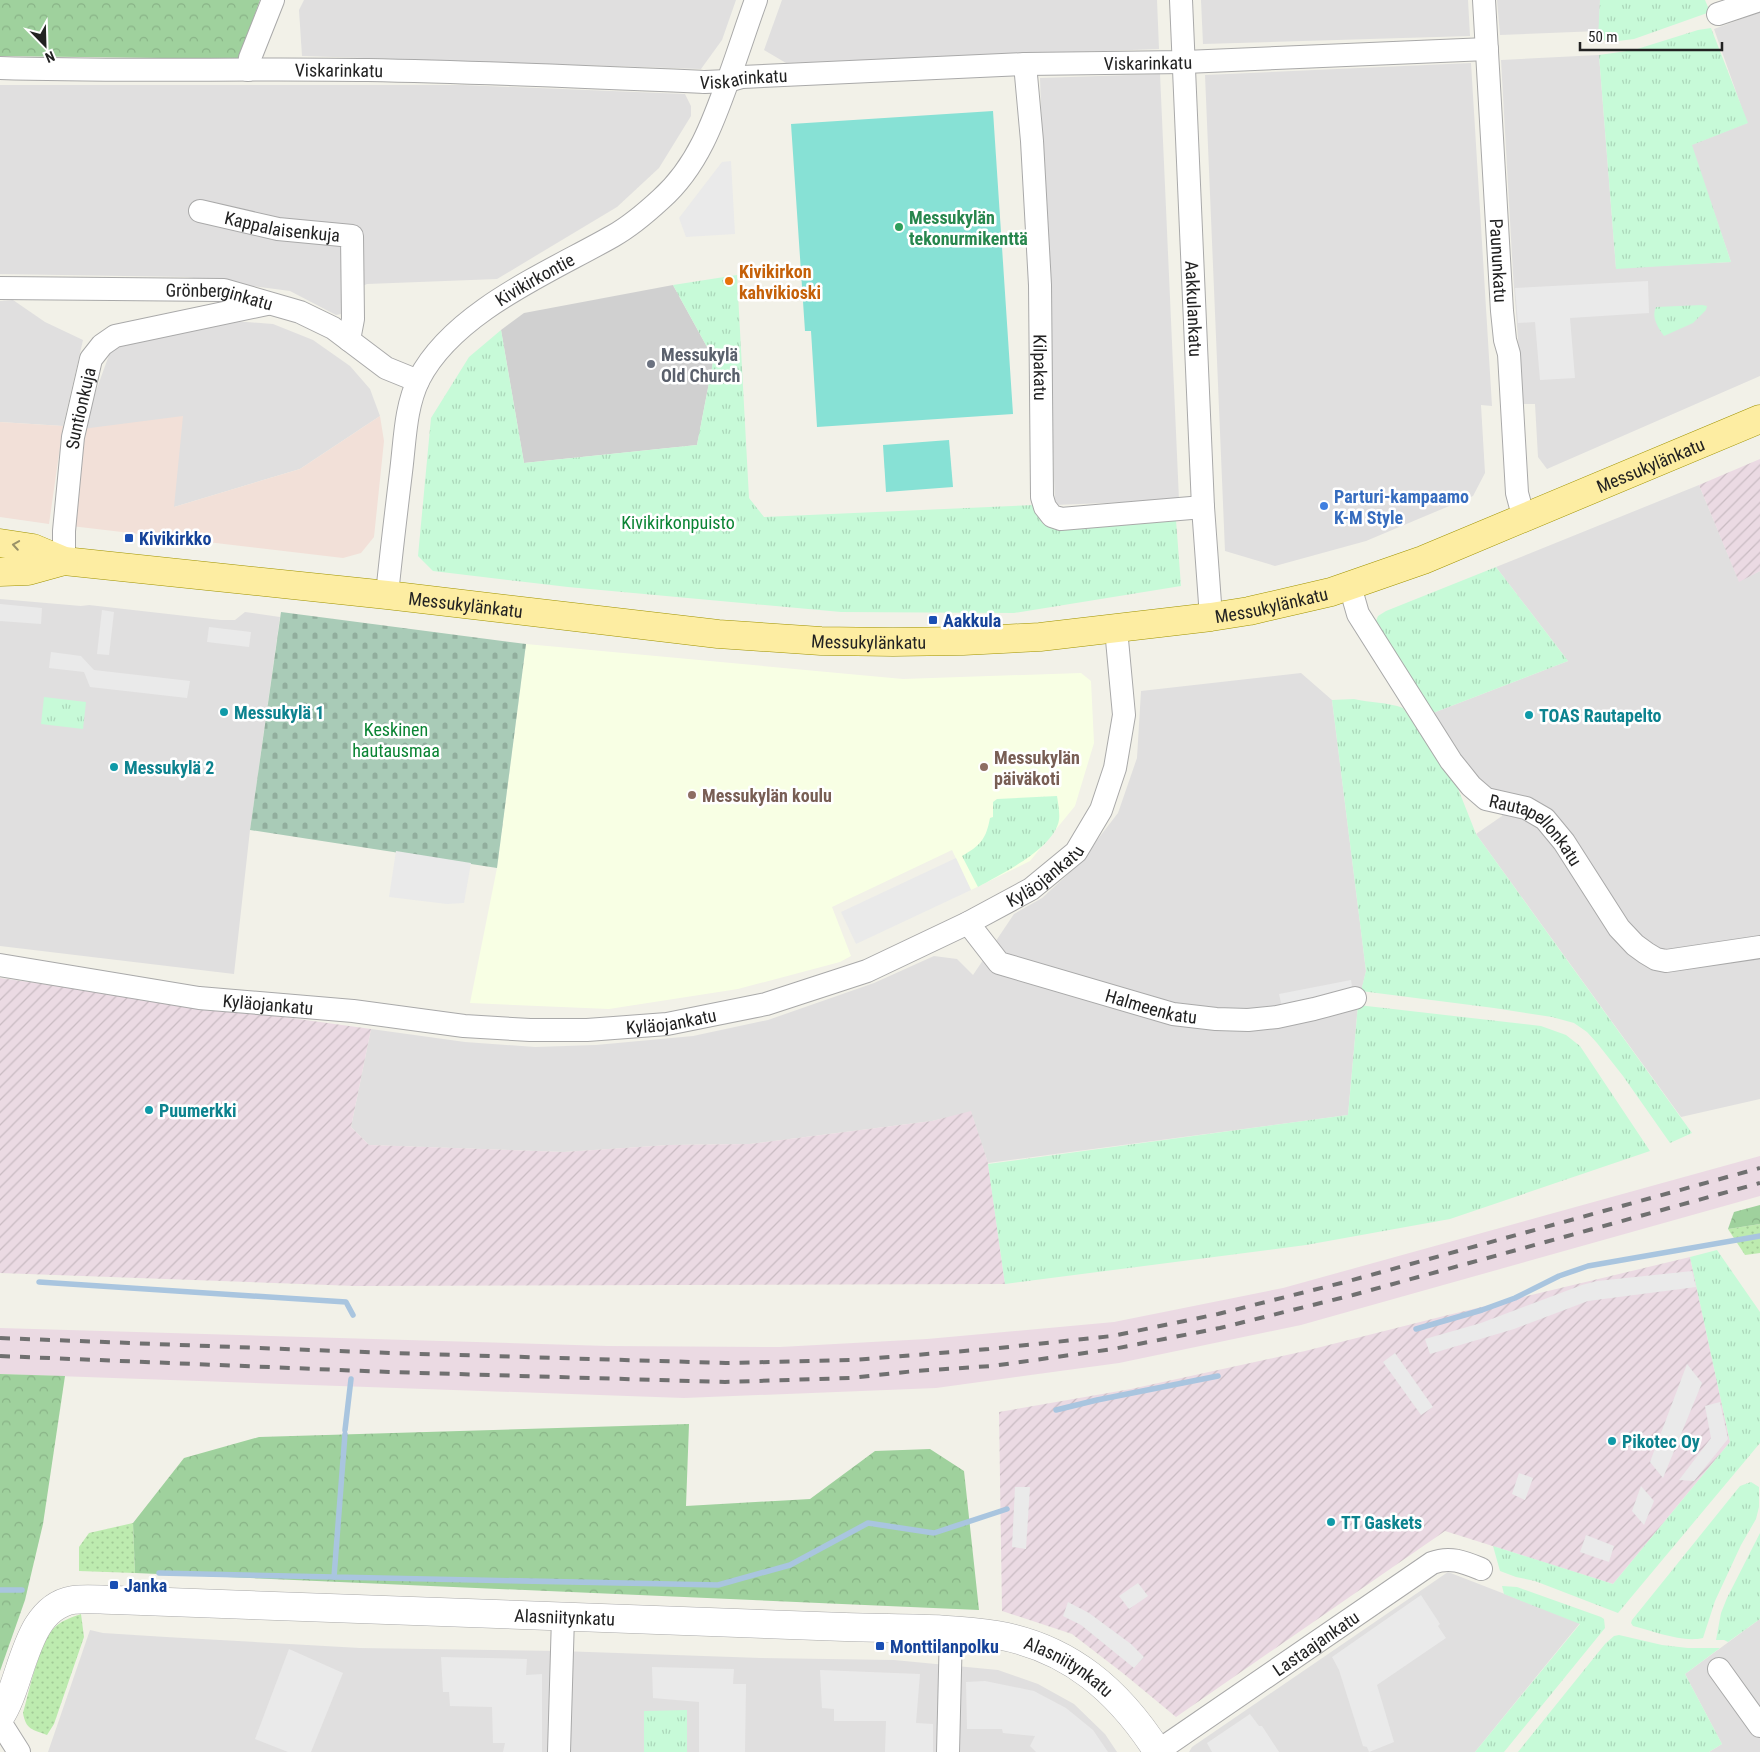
<svg xmlns="http://www.w3.org/2000/svg" width="1760" height="1752" font-family="'Roboto Condensed',sans-serif">
<style>
.residential{fill:#e0dfdf}
.commercial{fill:#f2e0d8}
.industrial{fill:url(#industrial-furrows)}
.education{fill:#f8ffe4}
.religious{fill:#d0d0d0}
.railway{fill:#ebdae3}
.grass{fill:url(#grass-dots)}
.forest{fill:url(#forest-crowns)}
.cemetery{fill:url(#cemetery-stones)}
.park{fill:url(#park-tufts)}
.pitch{fill:#87e1d5}
.parking{fill:#eaeaea}
.lines{fill:none;stroke-linecap:round;stroke-linejoin:round}
.stream{stroke:#a9c5df;stroke-width:5.5}
.minor-casing{stroke:#a9a9a9;stroke-width:24}
.tertiary-casing{stroke:#a9a9a9;stroke-width:29}
.primary-casing{stroke:#9f9300;stroke-width:29}
.minor{stroke:#fff;stroke-width:22}
.tertiary{stroke:#fff;stroke-width:28}
.primary{stroke:#fdeda2;stroke-width:28}
.rail{stroke:#707070;stroke-width:4;stroke-dasharray:10 10;stroke-linecap:butt}
.oneway{stroke:#9a9268}
.leisure-dot{fill:#2e9e5b;stroke:#fff;stroke-width:2}
.food-dot{fill:#e8710a;stroke:#fff;stroke-width:2}
.worship-dot{fill:#6b7280;stroke:#fff;stroke-width:2}
.shop-dot{fill:#3f7fe0;stroke:#fff;stroke-width:2}
.transit-dot{fill:#1a4fb4;stroke:#fff;stroke-width:2}
.culture-dot{fill:#0f9aa8;stroke:#fff;stroke-width:2}
.education-dot{fill:#8d6e63;stroke:#fff;stroke-width:2}
.labels{text-anchor:middle;dominant-baseline:central;stroke-width:5;stroke-linejoin:round;paint-order:stroke}
.street-label{font-size:18px;fill:#222;stroke:#fff}
.leisure-label{font-size:18px;font-weight:bold;fill:#27864d;stroke:#fff;text-anchor:start}
.food-label{font-size:18px;font-weight:bold;fill:#c56008;stroke:#fff;text-anchor:start}
.worship-label{font-size:18px;font-weight:bold;fill:#5b616d;stroke:#fff;text-anchor:start}
.shop-label{font-size:18px;font-weight:bold;fill:#366cbe;stroke:#fff;text-anchor:start}
.park-label{font-size:18px;fill:#0b8434;stroke:#fff}
.transit-label{font-size:18px;font-weight:bold;fill:#164399;stroke:#fff;text-anchor:start}
.culture-label{font-size:18px;font-weight:bold;fill:#0d838f;stroke:#fff;text-anchor:start}
.education-label{font-size:18px;font-weight:bold;fill:#785e54;stroke:#fff;text-anchor:start}
</style>
<defs>
<pattern id="industrial-furrows" width="10" height="10" patternUnits="userSpaceOnUse" patternTransform="scale(1.25)"><rect width="10" height="10" fill="#ebdae3"/><path d="M-1 1l2-2M0 10L10 0M9 11l2-2" fill="none" stroke="#c9bbc2"/></pattern>
<pattern id="grass-dots" width="8" height="8" patternUnits="userSpaceOnUse" patternTransform="scale(1.25)"><rect width="8" height="8" fill="#bdebaf"/><path d="M2 2h.1M6 6h.1" fill="none" stroke="#a2c996" stroke-width="1.8" stroke-linecap="round"/></pattern>
<pattern id="forest-crowns" width="20" height="18" patternUnits="userSpaceOnUse" patternTransform="scale(1.25)"><rect width="20" height="18" fill="#9fd19d"/><path d="M2 6a3 3 0 1 1 6 0M12 15a3 3 0 1 1 6 0" fill="none" stroke="#89b387"/></pattern>
<pattern id="cemetery-stones" width="16" height="16" patternUnits="userSpaceOnUse" patternTransform="scale(1.25)"><rect width="16" height="16" fill="#a9cbb7"/><path d="M2 7V4a2 2 0 0 1 4 0v3zM10 15v-3a2 2 0 0 1 4 0v3z" fill="#91ae9d"/></pattern>
<pattern id="park-tufts" width="24" height="20" patternUnits="userSpaceOnUse" patternTransform="scale(1.25)"><rect width="24" height="20" fill="#c7fad8"/><path d="M3 7l-1-3M5 7V3M7 7l1-3M15 17l-1-3M17 17v-4M19 17l1-3" fill="none" stroke="#abd6b9"/></pattern>
</defs>
<rect width="100%" height="100%" fill="#f2f1e8"/>
<g class="residential">
<polygon points="304,0 736,0 722,40 701,69 302,56 299,10"/>
<polygon points="782,0 1157,0 1159,49 786,63 764,50"/>
<polygon points="1201,0 1468,0 1470,36 1203,44"/>
<polygon points="1497,0 1600,0 1599,31 1500,35"/>
<polygon points="1760,12 1760,376 1547,469 1538,457 1535,404 1523,404 1513,274 1501,60 1599,55 1616,268 1731,262 1691,145 1747,123 1714,29"/>
<polygon points="1471,63 1492,406 1481,405 1485,473 1473,496 1366,541 1275,566 1225,551 1205,75"/>
<polygon points="1160,74 1179,500 1055,505 1040,78"/>
<polygon points="0,85 463,85 685,94 691,106 691,116 659,168 617,207 497,279 367,284 347,293 346,313 336,315 290,291 186,277 0,274"/>
<polygon points="13,300 45,322 83,340 63,426 0,422 0,301"/>
<polygon points="233,321 273,324 313,340 350,366 370,389 380,416 300,469 174,507 82,429 112,347"/>
<polygon points="1699,485 1739,581 1760,571 1760,1099 1681,1117 1476,834 1502,816 1507,795 1495,791 1481,784 1433,713 1568,661 1496,567"/>
<polygon points="0,599 81,606 89,605 221,620 235,620 245,612 280,617 250,830 234,974 0,946"/>
<polygon points="1301,673 1332,700 1366,971 1358,1005 1348,1115 988,1163 971,1112 932,1121 750,1144 669,1145 564,1152 369,1145 351,1127 371,1029 465,1042 535,1047 596,1045 693,1036 768,1020 874,983 934,956 957,959 973,975 1014,914 1042,898 1077,866 1118,813 1137,758 1141,691"/>
<polygon points="1448,1572 1580,1623 1475,1752 1189,1752 1192,1747"/>
<polygon points="1760,1619 1760,1752 1709,1752 1722,1744 1685,1674"/>
<polygon points="90,1630 103,1633 166,1637 360,1648 560,1651 761,1658 894,1660 998,1670 1038,1684 1074,1704 1105,1734 1117,1752 48,1752"/>
</g>
<g class="commercial">
<polygon points="183,416 174,507 300,469 380,416 384,441 374,537 361,553 343,558 71,526 82,429"/>
<polygon points="0,422 63,426 49,524 0,517"/>
</g>
<g class="industrial">
<polygon points="1760,459 1760,571 1739,582 1699,485"/>
<polygon points="0,978 371,1029 351,1127 369,1145 564,1152 669,1145 750,1144 932,1121 971,1111 988,1163 1005,1284 355,1286 0,1273"/>
<polygon points="1690,1257 1730,1442 1613,1584 1445,1531 1176,1717 1124,1674 1072,1634 1002,1611 999,1412 1131,1389 1305,1351 1444,1316"/>
</g>
<polygon class="education" points="526,644 903,679 1081,673 1091,681 1094,743 1075,806 1030,861 971,890 952,850 832,907 851,956 840,962 738,989 609,1009 470,1003 497,868"/>
<polygon class="religious" points="673,285 712,356 713,362 697,445 524,463 501,330 524,313"/>
<polygon class="railway" points="1760,1156 1760,1196 1301,1325 1119,1363 936,1388 684,1398 0,1374 0,1328 608,1346 780,1347 927,1339 1114,1322 1283,1288"/>
<g class="grass">
<polygon points="1760,1224 1760,1253 1745,1255 1728,1229"/>
<polygon points="133,1523 135,1573 79,1571 79,1547 89,1533"/>
<path d="M 81,1614 L 84,1637 L 54,1724 L 47,1735 C 32,1729 26,1730 23,1713 C 29,1691 39,1645 53,1629 C 60,1621 72,1617 81,1614 Z"/>
</g>
<g class="forest">
<polygon points="0,0 260,0 239,59 0,56"/>
<polygon points="1760,1205 1760,1224 1728,1229 1734,1212"/>
<polygon points="0,1374 65,1376 43,1524 25,1600 0,1671"/>
<polygon points="689,1424 686,1506 810,1499 875,1451 930,1449 964,1471 979,1610 135,1573 133,1523 184,1458 259,1437"/>
</g>
<polygon class="cemetery" points="281,612 526,644 497,868 250,830"/>
<g class="park">
<polygon points="1600,0 1705,0 1710,12 1634,39 1618,41 1598,40"/>
<polygon points="1711,28 1748,123 1692,145 1731,262 1616,269 1599,55 1634,50 1698,30"/>
<polygon points="737,275 749,498 764,517 1034,505 1043,524 1176,520 1181,586 1014,613 841,612 568,587 433,571 418,556 431,418 469,357 501,330 524,463 697,445 713,362 712,356 673,285"/>
<path d="M 1702,305 L 1707,306 L 1706,310 L 1693,323 L 1664,336 C 1658,328 1651,317 1656,307 Z"/>
<polygon points="1496,567 1568,661 1433,713 1376,621 1378,616 1386,611"/>
<polygon points="44,697 86,702 83,729 41,724"/>
<path d="M 1354,699 C 1370,703 1388,702 1403,708 L 1457,786 L 1476,834 L 1692,1133 L 1670,1143 L 1623,1076 L 1597,1043 L 1587,1032 L 1574,1023 L 1552,1017 L 1494,1008 L 1361,991 L 1366,971 L 1332,700 Z"/>
<path d="M 1057,796 C 1058,803 1060,813 1059,820 C 1054,849 1001,874 978,887 L 962,856 C 981,845 986,839 990,818 L 993,817 L 993,802 L 997,799 Z"/>
<polygon points="1358,1005 1541,1026 1566,1035 1580,1046 1650,1151 1450,1219 1306,1245 1005,1284 988,1164 1348,1115"/>
<polygon points="1717,1250 1760,1312 1760,1443 1618,1613 1535,1581 1516,1577 1500,1571 1493,1546 1613,1584 1730,1442 1690,1257"/>
<path d="M 1751,1482 L 1759,1487 L 1759,1507 L 1756,1519 L 1741,1545 L 1715,1601 L 1703,1638 C 1683,1643 1653,1631 1633,1626 L 1631,1623 L 1632,1620 L 1740,1486 Z"/>
<polygon points="1760,1533 1760,1619 1728,1642 1724,1640 1716,1640 1721,1613 1727,1598"/>
<polygon points="1502,1586 1517,1587 1601,1617 1604,1619 1605,1628 1504,1752 1475,1752 1580,1624 1504,1594"/>
<polygon points="1619,1635 1662,1645 1688,1648 1720,1648 1685,1674 1722,1744 1709,1752 1518,1752 1605,1644 1614,1636"/>
<polygon points="687,1710 687,1752 644,1752 644,1711"/>
</g>
<g class="pitch">
<polygon points="993,111 1013,414 817,427 811,331 805,331 791,124"/>
<polygon points="949,440 953,487 886,492 883,445"/>
</g>
<g class="parking">
<polygon points="731,161 735,234 686,237 679,218 722,162"/>
<polygon points="1648,281 1649,313 1570,318 1575,378 1540,380 1535,322 1518,323 1515,288"/>
<polygon points="0,604 42,608 41,624 0,621"/>
<polygon points="102,610 114,612 109,655 97,654"/>
<polygon points="209,627 251,632 249,647 207,642"/>
<polygon points="51,652 81,656 94,670 190,681 187,698 90,687 84,672 49,668"/>
<polygon points="396,851 471,863 464,903 447,904 389,897"/>
<polygon points="956,858 971,890 856,944 841,912"/>
<polygon points="1351,980 1353,993 1282,1007 1279,994"/>
<polygon points="1692,1271 1696,1287 1588,1301 1514,1329 1430,1354 1425,1339 1481,1323 1582,1285 1597,1281"/>
<polygon points="1395,1353 1433,1407 1421,1415 1383,1362"/>
<polygon points="1687,1364 1702,1383 1663,1478 1650,1462"/>
<polygon points="1720,1402 1728,1439 1694,1481 1679,1480 1711,1438 1705,1406"/>
<polygon points="1519,1473 1533,1478 1525,1500 1512,1494"/>
<polygon points="1641,1486 1654,1501 1644,1525 1632,1511"/>
<polygon points="1015,1487 1030,1487 1026,1549 1012,1547"/>
<polygon points="1586,1535 1614,1546 1609,1562 1580,1552"/>
<polygon points="1138,1583 1148,1596 1129,1609 1119,1596"/>
<polygon points="1421,1595 1440,1624 1438,1626 1446,1638 1377,1685 1394,1742 1369,1752 1367,1747 1363,1746 1339,1670 1332,1657"/>
<polygon points="1068,1602 1089,1613 1131,1644 1144,1657 1134,1668 1081,1625 1063,1616"/>
<polygon points="289,1649 343,1673 311,1752 288,1752 255,1739"/>
<polygon points="441,1657 527,1659 526,1675 542,1674 542,1752 503,1752 505,1743 493,1743 492,1707 450,1706 449,1692 443,1692"/>
<polygon points="652,1667 734,1669 733,1684 746,1684 745,1752 699,1752 699,1702 653,1698"/>
<polygon points="820,1670 920,1674 916,1723 933,1724 933,1752 885,1752 886,1721 834,1721 834,1709 822,1708"/>
<polygon points="985,1681 1034,1691 1066,1708 1093,1730 1108,1752 1036,1752 1030,1746 1035,1736 1003,1733 1002,1729 967,1729 966,1682"/>
<polygon points="1250,1714 1259,1726 1262,1726 1279,1752 1212,1752 1207,1743"/>
</g>
<g class="lines">
<g class="stream">
<polyline points="39,1282 346,1302 353,1315"/>
<polyline points="1416,1329 1482,1310 1515,1298 1559,1276 1588,1266 1760,1236"/>
<polyline points="1056,1410 1097,1400 1218,1376"/>
<polyline points="345,1430 351,1379"/>
<polyline points="345,1434 334,1577 718,1585 790,1565 868,1523 934,1533 1007,1509"/>
<polyline points="159,1573 334,1577"/>
<polyline points="0,1590 22,1590"/>
</g>
<defs>
<g id="minor">
<path id="s1" d="M 1181,0 L 1203,507 L 1211,617"/>
<path id="s2" d="M 1484,0 L 1502,311 L 1505,340 L 1509,354 L 1517,493 L 1524,519"/>
<polyline points="1718,14 1760,0"/>
<path id="s3" d="M 1025,64 L 1032,141 L 1040,285 L 1042,497 L 1045,507 L 1052,516 L 1061,519 L 1203,507"/>
<path id="s4" d="M 0,68 C 123,72 245,68 368,70 C 480,72 592,77 705,82 L 728,81 L 742,77 L 1025,64 L 1185,62 L 1487,49"/>
<polyline points="248,70 250,58 273,0"/>
<path id="s5" d="M 200,211 L 278,229 L 352,236 L 353,319 L 349,340"/>
<path id="s6" d="M 0,288 L 224,290 L 300,312 L 333,328 L 386,368 L 418,381"/>
<path id="s7" d="M 64,561 L 64,531 L 73,437 L 91,359 L 102,345 L 115,336 L 267,304"/>
<path id="s8" d="M 1350,586 L 1358,614 L 1451,761 L 1471,786 L 1486,799 L 1526,808 L 1545,819 L 1564,842 L 1619,928 L 1635,945 L 1646,953 L 1656,959 L 1666,961 L 1760,947"/>
<path id="s9" d="M 387,595 C 391,554 396,513 401,472 C 405,441 405,407 419,379 C 454,311 550,272 613,236 C 629,227 648,211 661,199 C 698,166 714,120 730,75 C 739,50 747,25 756,0"/>
<path id="s10" d="M 968,923 L 999,963 L 1173,1014 L 1216,1019 L 1248,1020 L 1277,1017 L 1314,1009 L 1355,998"/>
<path id="s11" d="M 0,965 L 199,998 L 353,1011 L 464,1026 L 530,1030 L 587,1030 L 667,1024 L 766,1004 L 867,971 L 968,923 L 1031,889 L 1076,852 L 1101,810 L 1115,768 L 1124,715 L 1116,629"/>
<polyline points="1719,1669 1760,1726"/>
<polyline points="0,1722 19,1752"/>
<path id="s12" d="M 1158,1751 L 1432,1563 C 1450,1556 1464,1562 1481,1569"/>
<polyline points="559,1752 563,1617"/>
<polyline points="948,1752 951,1631"/>
</g>
<g id="tertiary">
<path id="s13" d="M 0,1717 C 23,1683 24,1608 73,1600 C 87,1598 101,1600 115,1600 L 845,1627 C 894,1629 949,1627 997,1635 C 1070,1648 1119,1691 1158,1752"/>
</g>
<g id="primary">
<path id="s14" d="M 0,543 L 33,548 L 64,561 L 387,595 L 718,634 L 821,641 L 893,642 L 963,641 L 1040,637 L 1211,617 L 1249,611 L 1331,592 L 1423,560 L 1760,419"/>
<polyline points="0,572 28,571 64,561"/>
</g>
</defs>
<use href="#minor" class="minor-casing"/>
<use href="#tertiary" class="tertiary-casing"/>
<use href="#primary" class="primary-casing"/>
<use href="#minor" class="minor"/>
<use href="#tertiary" class="tertiary"/>
<use href="#primary" class="primary"/>
<g class="rail">
<polyline points="0,1338 390,1353 726,1363 853,1360 989,1349 1112,1336 1218,1314 1349,1281 1760,1168"/>
<polyline points="0,1356 389,1372 725,1382 850,1378 915,1371 992,1366 1113,1349 1220,1328 1353,1295 1760,1183"/>
</g>
</g>
<defs><path id="oneway-chevron" d="M-2-3.5L2.5 0L-2 3.5" fill="none" stroke-width="1.6" stroke-linecap="round" stroke-linejoin="round" transform="scale(1.25)"/></defs>
<use class="oneway" href="#oneway-chevron" transform="translate(16 545) rotate(-171)"/>
<circle class="leisure-dot" cx="899" cy="227" r="5"/>
<circle class="food-dot" cx="729" cy="281" r="5"/>
<circle class="worship-dot" cx="651" cy="364" r="5"/>
<circle class="shop-dot" cx="1324" cy="506" r="5"/>
<g class="transit-dot">
<rect x="124" y="533" width="10" height="10" rx="2.5"/>
<rect x="928" y="615" width="10" height="10" rx="2.5"/>
<rect x="109" y="1580" width="10" height="10" rx="2.5"/>
<rect x="875" y="1641" width="10" height="10" rx="2.5"/>
</g>
<g class="culture-dot">
<circle cx="224" cy="712" r="5"/>
<circle cx="1529" cy="715" r="5"/>
<circle cx="114" cy="767" r="5"/>
<circle cx="149" cy="1110" r="5"/>
<circle cx="1612" cy="1441" r="5"/>
<circle cx="1331" cy="1522" r="5"/>
</g>
<g class="education-dot">
<circle cx="984" cy="767" r="5"/>
<circle cx="692" cy="795" r="5"/>
</g>
<g class="labels">
<g class="street-label">
<text stroke="none"><textPath href="#s4" startOffset="1149">Viskarinkatu</textPath></text>
<text stroke="none"><textPath href="#s4" startOffset="339">Viskarinkatu</textPath></text>
<text stroke="none"><textPath href="#s4" startOffset="744">Viskarinkatu</textPath></text>
<text stroke="none"><textPath href="#s5" startOffset="84">Kappalaisenkuja</textPath></text>
<text stroke="none"><textPath href="#s2" startOffset="261">Paununkatu</textPath></text>
<text stroke="none"><textPath href="#s9" startOffset="374">Kivikirkontie</textPath></text>
<text stroke="none"><textPath href="#s6" startOffset="220">Grönberginkatu</textPath></text>
<text stroke="none"><textPath href="#s1" startOffset="309">Aakkulankatu</textPath></text>
<text stroke="none"><textPath href="#s3" startOffset="304">Kilpakatu</textPath></text>
<text stroke="none"><textPath href="#s7" startOffset="154">Suntionkuja</textPath></text>
<text stroke="none"><textPath href="#s14" startOffset="1686">Messukylänkatu</textPath></text>
<text stroke="none"><textPath href="#s14" startOffset="1281">Messukylänkatu</textPath></text>
<text stroke="none"><textPath href="#s14" startOffset="471">Messukylänkatu</textPath></text>
<text stroke="none"><textPath href="#s14" startOffset="876">Messukylänkatu</textPath></text>
<text stroke="none"><textPath href="#s8" startOffset="316">Rautapellonkatu</textPath></text>
<text stroke="none"><textPath href="#s11" startOffset="1081">Kyläojankatu</textPath></text>
<text stroke="none"><textPath href="#s11" startOffset="271">Kyläojankatu</textPath></text>
<text stroke="none"><textPath href="#s10" startOffset="209">Halmeenkatu</textPath></text>
<text stroke="none"><textPath href="#s11" startOffset="676">Kyläojankatu</textPath></text>
<text stroke="none"><textPath href="#s13" startOffset="636">Alasniitynkatu</textPath></text>
<text stroke="none"><textPath href="#s12" startOffset="191">Lastaajankatu</textPath></text>
<text stroke="none"><textPath href="#s13" startOffset="1148">Alasniitynkatu</textPath></text>
</g>
<g class="leisure-label">
<text x="909" y="217">Messukylän<tspan x="909" dy="21">tekonurmikenttä</tspan></text>
</g>
<g class="food-label">
<text x="739" y="271">Kivikirkon<tspan x="739" dy="21">kahvikioski</tspan></text>
</g>
<g class="worship-label">
<text x="661" y="354">Messukylä<tspan x="661" dy="21">Old Church</tspan></text>
</g>
<g class="shop-label">
<text x="1334" y="496">Parturi-kampaamo<tspan x="1334" dy="21">K-M Style</tspan></text>
</g>
<g class="park-label">
<text x="678" y="522">Kivikirkonpuisto</text>
<text x="396" y="729">Keskinen<tspan x="396" dy="21">hautausmaa</tspan></text>
</g>
<g class="transit-label">
<text x="139" y="538">Kivikirkko</text>
<text x="943" y="620">Aakkula</text>
<text x="124" y="1585">Janka</text>
<text x="890" y="1646">Monttilanpolku</text>
</g>
<g class="culture-label">
<text x="234" y="712">Messukylä 1</text>
<text x="1539" y="715">TOAS Rautapelto</text>
<text x="124" y="767">Messukylä 2</text>
<text x="159" y="1110">Puumerkki</text>
<text x="1622" y="1441">Pikotec Oy</text>
<text x="1341" y="1522">TT Gaskets</text>
</g>
<g class="education-label">
<text x="994" y="757">Messukylän<tspan x="994" dy="21">päiväkoti</tspan></text>
<text x="702" y="795">Messukylän koulu</text>
</g>
</g>
<g transform="translate(45 45) rotate(157)" stroke="#ffffff" stroke-width="4" paint-order="stroke">
<path d="M0-4L9 19L0 12L-9 19Z" fill="#222222"/>
<text y="-8" font-size="14" font-weight="bold" text-anchor="middle" fill="#222222">N</text>
</g>
<path d="M1580 42v8h142v-8" fill="none" stroke="#222222" stroke-width="2.5"/>
<text x="1588" y="42" font-size="15" fill="#222222" stroke="#ffffff" stroke-width="4" paint-order="stroke">50 m</text>
</svg>
